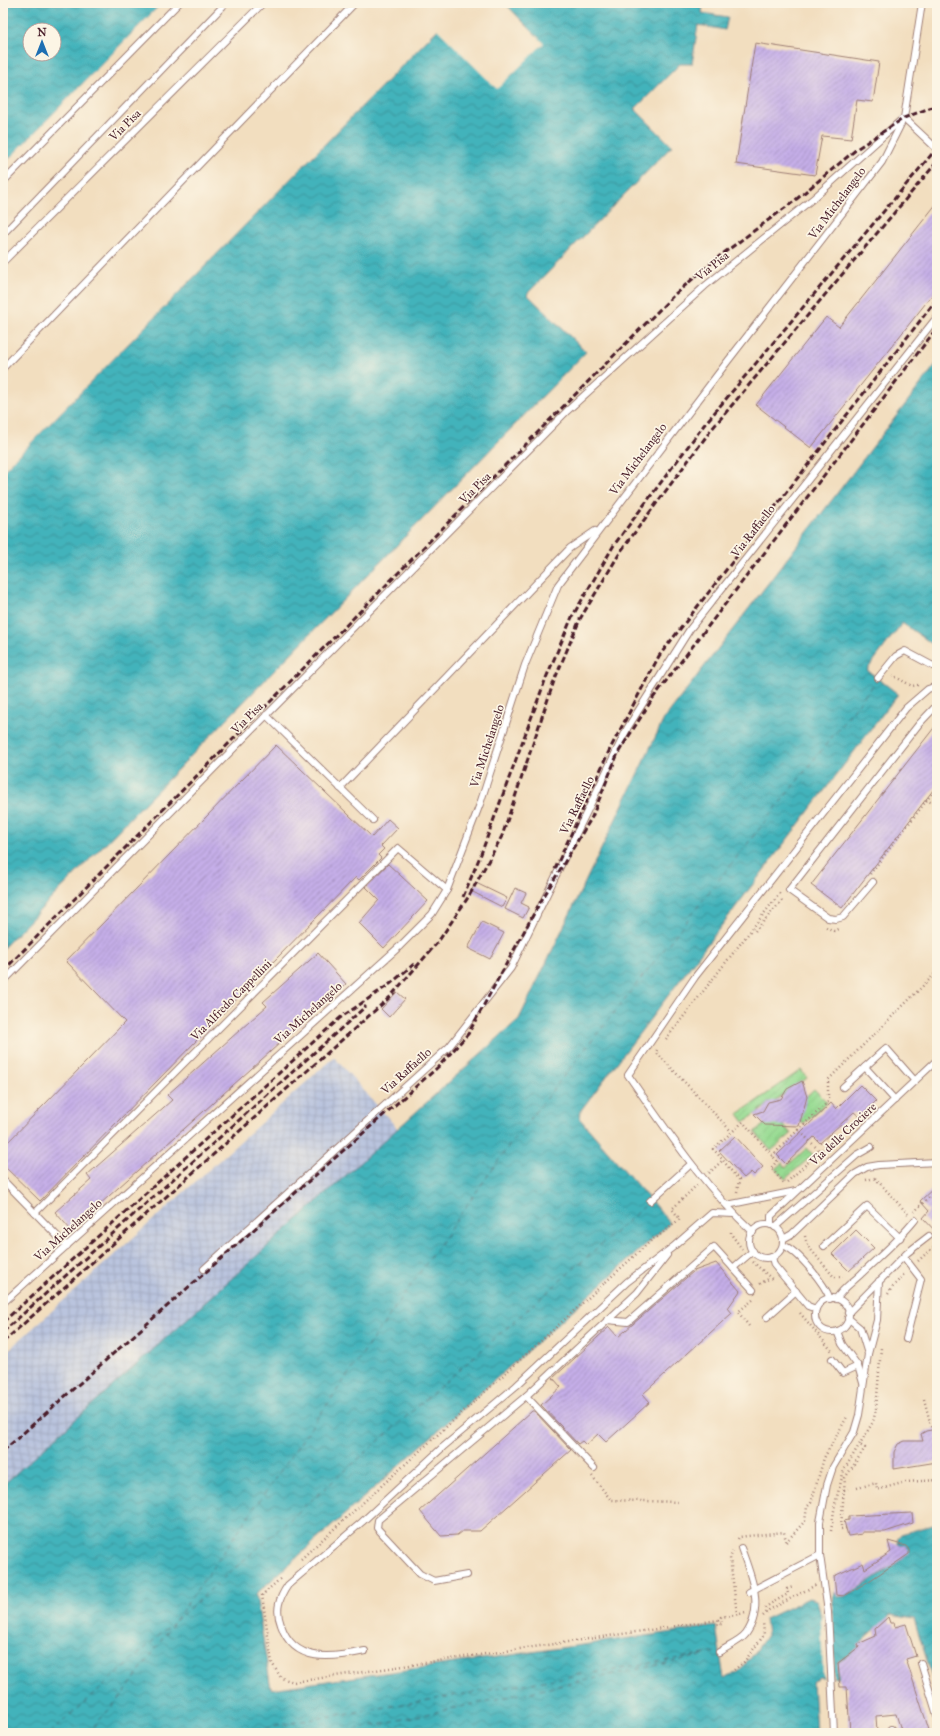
<svg xmlns="http://www.w3.org/2000/svg" width="940" height="1736" font-family="'IM FELL Great Primer',serif">
<style>
.industrial{fill:url(#industrial-grid)}
.garden{fill:url(#garden-furrows);stroke:#717d5f}
.water{fill:url(#water-waves);stroke:#466973;fill-rule:evenodd}
.pier{fill:#f2debf}
.lines{fill:none;stroke-linecap:round;stroke-linejoin:round}
.ferry{stroke:#475a65;stroke-width:1;stroke-dasharray:5 4;stroke-linecap:butt}
.building{fill:url(#building-hatch)}
.service-casing{stroke:#9e7e75;stroke-width:8}
.path{stroke:#9e7e75;stroke-width:2.5;stroke-dasharray:1 3;stroke-linecap:butt}
.service{stroke:#fff;stroke-width:6}
.rail{stroke:#4a1f2b;stroke-width:3;stroke-dasharray:6 3;stroke-linecap:butt}
.labels{text-anchor:middle;dominant-baseline:central;stroke-width:3.5;stroke-linejoin:round;paint-order:stroke}
.street-label{font-size:12px;fill:#4a1f2b;stroke:#fcf5e5}
</style>
<defs>
<pattern id="industrial-grid" width="8" height="8" patternUnits="userSpaceOnUse"><rect width="8" height="8" fill="#bac4de"/><path d="M0 4h8M4 0v8" fill="none" stroke="#a1a8bf"/></pattern>
<pattern id="garden-furrows" width="10" height="10" patternUnits="userSpaceOnUse"><rect width="10" height="10" fill="#98db93"/><path d="M-1 1l2-2M0 10L10 0M9 11l2-2" fill="none" stroke="#84bc7f"/></pattern>
<pattern id="water-waves" width="16" height="10" patternUnits="userSpaceOnUse"><rect width="16" height="10" fill="#43b3bb"/><path d="M0 5q4-4 8 0t8 0" fill="none" stroke="#3a9198"/></pattern>
<pattern id="building-hatch" width="6" height="6" patternUnits="userSpaceOnUse"><rect width="6" height="6" fill="#c5aee8"/><path d="M-1 1l2-2M0 6l6-6M5 7l2-2" fill="none" stroke="#a28dbc"/></pattern>
</defs>
<rect width="100%" height="100%" fill="#fcf5e5"/>
<filter id="ink" filterUnits="userSpaceOnUse"><feTurbulence type="fractalNoise" baseFrequency=".025" numOctaves="2"/><feDisplacementMap in="SourceGraphic" scale="8" xChannelSelector="R" yChannelSelector="G"/><feConvolveMatrix kernelMatrix="1 2 1 2 8 2 1 2 1" color-interpolation-filters="sRGB"/></filter>
<filter id="wash" filterUnits="userSpaceOnUse"><feTurbulence type="fractalNoise" baseFrequency=".012" numOctaves="4" result="noise"/><feDisplacementMap in="SourceGraphic" scale="16" xChannelSelector="R" yChannelSelector="G"/><feGaussianBlur stdDeviation="0.9" result="paint"/><feColorMatrix in="noise" values="0 0 0 0 0 0 0 0 0 0 0 0 0 0 0 0 0 1.4 0 .05"/><feComposite in="paint" operator="in"/></filter>
<g filter="url(#wash)">
<rect width="100%" height="100%" fill="#f2debf"/>
<polygon class="industrial" points="334,1057 398,1129 3,1485 3,1355"/>
<g class="garden">
<polygon points="801,1070 807,1078 744,1122 738,1114"/>
<polygon points="814,1089 827,1102 803,1124 791,1111"/>
<polygon points="775,1115 791,1134 771,1151 755,1132"/>
<polygon points="807,1148 813,1155 785,1179 775,1169 782,1163 786,1167"/>
</g>
<g class="water">
<path d="M 3,3 L 162,3 L 3,165 ZM 30,30 L 54,30 L 54,54 L 30,54 Z"/>
<polygon points="505,3 703,3 702,13 728,17 725,30 698,25 692,64 680,64 635,109 672,146 527,294 586,352 3,948 3,471 438,29 497,88 543,43"/>
<path d="M 937,363 L 937,647 L 902,623 L 867,670 L 898,694 L 581,1110 L 580,1119 L 670,1223 L 256,1594 L 271,1689 L 716,1626 L 724,1679 C 744,1672 755,1652 767,1635 L 765,1619 L 809,1598 L 817,1600 L 821,1617 L 832,1612 L 834,1592 L 838,1597 C 849,1598 896,1563 907,1555 L 909,1552 L 907,1547 L 899,1544 L 897,1539 L 901,1534 L 937,1524 L 937,1692 L 914,1619 L 891,1615 L 861,1642 L 859,1647 L 838,1662 L 839,1677 L 819,1677 L 813,1682 L 816,1733 L 3,1733 L 3,1485 L 519,1019 L 664,719 Z"/>
</g>
<g class="pier">
<polygon points="162,3 164,3 3,167 3,165"/>
<polygon points="503,3 544,43 497,89 437,29 3,471 3,468 436,27 439,28 497,86 541,43"/>
<polygon points="832,1612 834,1677 823,1677 821,1617"/>
</g>
<g class="lines">
<g class="ferry">
<polyline points="175,1621 648,1203"/>
<polyline points="50,1733 172,1624"/>
<polyline points="87,1733 123,1695 510,1144 877,680"/>
<polyline points="230,1733 717,1652"/>
<polyline points="337,1733 705,1655"/>
</g>
</g>
<g id="blocks">
<g class="building">
<polygon points="755,43 879,62 873,102 857,100 851,139 822,136 815,175 736,164"/>
<polygon points="937,203 937,289 811,448 756,405 826,317 839,327"/>
<polygon points="937,724 937,785 842,908 811,885"/>
<polygon points="276,745 372,837 388,819 398,828 381,846 384,849 378,855 381,858 359,880 356,877 40,1201 3,1165 3,1147 125,1022 66,961"/>
<polygon points="388,864 428,901 384,948 359,923 379,900 366,887"/>
<polygon points="476,883 507,898 502,907 471,891"/>
<polygon points="515,888 526,893 521,903 529,907 523,918 505,909"/>
<polygon points="482,922 504,933 490,959 468,948"/>
<polygon points="318,953 346,984 71,1230 55,1212 91,1180 87,1175 172,1100 167,1095 267,1006 263,1002"/>
<polygon points="397,992 405,999 389,1017 381,1009"/>
<polygon points="802,1081 807,1097 799,1126 765,1125 754,1114 763,1111 768,1102 781,1099 787,1089"/>
<polygon points="860,1085 876,1101 860,1117 854,1112 820,1143 814,1137 786,1164 777,1155 831,1103 836,1109"/>
<polygon points="735,1136 763,1167 754,1175 751,1172 744,1178 719,1151"/>
<polygon points="937,1185 937,1233 923,1218 929,1211 920,1201"/>
<polygon points="856,1230 874,1248 849,1271 832,1254"/>
<polygon points="716,1263 740,1291 728,1308 732,1313 643,1394 650,1402 606,1442 598,1434 586,1445 582,1441 578,1444 541,1405 561,1387 553,1378 609,1327 618,1337 694,1271"/>
<polygon points="532,1411 534,1411 571,1450 480,1531 462,1531 457,1535 441,1536 420,1511"/>
<polygon points="937,1429 937,1462 894,1469 894,1452 898,1444 905,1441 923,1441 921,1434 926,1431"/>
<polygon points="912,1513 913,1523 885,1532 862,1532 862,1534 848,1536 844,1521 849,1520 849,1516"/>
<polygon points="888,1541 906,1546 909,1550 909,1554 869,1581 844,1596 836,1595 834,1576 863,1563 865,1569 891,1552"/>
<polygon points="888,1617 890,1623 894,1623 895,1627 906,1624 916,1656 906,1659 930,1733 902,1733 896,1714 876,1716 877,1733 850,1733 847,1687 840,1687 838,1663 859,1647 858,1644 876,1636 875,1629"/>
</g>
</g>
</g>
<g filter="url(#ink)">
<use href="#blocks" fill-opacity="0" stroke="#9e7e75" stroke-width="1"/>
<g class="lines">
<defs>
<g id="service">
<polyline points="904,118 937,149"/>
<polyline points="3,182 179,3"/>
<polyline points="3,234 226,3"/>
<polyline points="3,262 263,3"/>
<polyline points="3,368 355,3"/>
<polyline points="878,678 896,656 905,651 933,666 937,665"/>
<polyline points="266,715 373,820"/>
<polyline points="340,788 570,548 595,531"/>
<polyline points="873,882 843,917 836,919 828,918 789,890 919,724 937,705"/>
<polyline points="3,982 567,411 705,286 815,197 901,120"/>
<polyline points="843,1087 865,1067"/>
<polyline points="895,1100 865,1067 886,1048 915,1081"/>
<polyline points="3,1180 67,1246"/>
<polyline points="650,1201 691,1164"/>
<polyline points="727,1205 796,1191"/>
<polyline points="35,1213 398,848 447,890"/>
<circle cx="766" cy="1241" r="17"/>
<polyline points="771,1225 771,1216 937,1060"/>
<polyline points="775,1227 857,1155 871,1147"/>
<path d="M 753,1232 C 704,1187 666,1129 628,1075 L 695,977 L 906,708 L 928,689 L 937,686"/>
<polyline points="783,1239 792,1234 855,1174 867,1167 879,1165 937,1162"/>
<path d="M 783,1245 C 798,1251 825,1284 830,1299"/>
<polyline points="824,1246 867,1206 900,1238"/>
<polyline points="772,1257 774,1265 808,1306 816,1309"/>
<polyline points="904,1257 921,1279 906,1339"/>
<polyline points="733,1268 753,1251"/>
<polyline points="204,1269 449,1047 511,968 628,727 690,629 937,317"/>
<circle cx="832" cy="1315" r="17"/>
<path d="M 836,1299 C 844,1287 852,1283 862,1273 C 880,1256 899,1240 915,1220"/>
<polyline points="3,1303 400,946 432,914 447,890 480,804 525,665 558,585 724,366 882,162 904,118 922,3"/>
<polyline points="848,1313 907,1253 929,1236"/>
<polyline points="767,1317 796,1291"/>
<polyline points="848,1318 860,1328 868,1354"/>
<polyline points="607,1320 628,1322 714,1247 753,1290"/>
<polyline points="837,1331 842,1344 858,1366 863,1383"/>
<polyline points="832,1359 843,1373 858,1366"/>
<polyline points="526,1396 594,1468"/>
<polyline points="467,1575 434,1581 420,1574 377,1528 378,1520 526,1396 637,1293 667,1255"/>
<polyline points="749,1592 820,1555"/>
<path d="M 365,1651 C 332,1658 294,1664 281,1625 C 275,1610 279,1598 288,1585 L 362,1522 L 443,1447 L 516,1386 L 627,1282 L 673,1247 L 712,1213 L 734,1214"/>
<path d="M 719,1652 C 727,1647 741,1641 746,1634 C 765,1607 751,1576 741,1548"/>
<polyline points="921,1663 937,1715"/>
<polyline points="891,1729 892,1733"/>
<polyline points="834,1733 828,1612 820,1555 820,1522 827,1485 833,1467 854,1432 859,1415 868,1354 877,1320 879,1281"/>
</g>
</defs>
<use href="#service" class="service-casing"/>
<g class="path">
<polyline points="892,675 912,686 918,685"/>
<polyline points="926,800 937,805"/>
<polyline points="870,874 937,787"/>
<polyline points="826,927 834,931 840,928"/>
<polyline points="755,931 784,898"/>
<polyline points="666,1039 780,893"/>
<polyline points="657,1050 656,1052 731,1131"/>
<polyline points="798,1130 828,1102 828,1080 937,972"/>
<polyline points="772,1156 798,1130 820,1151"/>
<polyline points="709,1173 723,1160"/>
<polyline points="875,1178 908,1214"/>
<polyline points="866,1180 875,1178"/>
<polyline points="787,1182 831,1141 838,1139"/>
<path d="M 737,1192 L 739,1180 C 729,1169 723,1159 713,1149 L 743,1122 L 777,1161 L 771,1168 L 785,1184"/>
<polyline points="914,1212 937,1189"/>
<polyline points="731,1232 731,1234 742,1249"/>
<polyline points="805,1236 807,1245 834,1277 843,1277"/>
<polyline points="918,1261 937,1244"/>
<polyline points="753,1262 773,1280"/>
<polyline points="760,1284 770,1278"/>
<polyline points="888,1294 891,1289 905,1273"/>
<polyline points="800,1313 832,1351"/>
<polyline points="749,1326 738,1312 754,1299"/>
<polyline points="924,1399 932,1430"/>
<polyline points="592,1476 611,1500 678,1502"/>
<polyline points="905,1482 937,1480"/>
<polyline points="857,1488 876,1483 877,1490 902,1483"/>
<polyline points="844,1490 848,1489"/>
<polyline points="846,1528 841,1529 841,1526 845,1478 865,1448 860,1445"/>
<polyline points="831,1531 835,1504 844,1470 873,1422 876,1409 881,1348"/>
<polyline points="738,1539 739,1537 784,1532 786,1541"/>
<polyline points="786,1542 805,1521 807,1507 811,1503 824,1458 847,1417"/>
<polyline points="733,1551 730,1558 737,1614"/>
<polyline points="301,1559 654,1238 657,1237 680,1219 672,1209 697,1185"/>
<polyline points="280,1579 262,1595 272,1663 281,1678 294,1682 718,1620 718,1625 722,1624 721,1617 746,1613"/>
<polyline points="765,1608 770,1604 788,1594 787,1589 793,1587"/>
<polyline points="763,1616 769,1610 816,1585"/>
<polyline points="734,1670 744,1662 764,1635 763,1622"/>
</g>
<use href="#service" class="service"/>
<g class="rail">
<polyline points="555,869 610,749 659,656 937,299"/>
<polyline points="463,897 481,854 546,678 572,617 614,545 704,425 937,148"/>
<polyline points="3,971 675,294 721,255 793,202 858,148 904,118 937,105"/>
<polyline points="3,1322 340,1018 390,984 414,964"/>
<polyline points="3,1332 366,1006"/>
<polyline points="3,1342 390,997 438,942 469,896 502,836 554,681 580,619 621,551 711,430 937,162"/>
<polyline points="3,1451 438,1067 468,1034 538,906 592,817 618,753 653,698 937,328"/>
</g>
</g>
</g>
<g class="labels">
<g class="street-label">
<text transform="translate(125 125) rotate(-45)">Via Pisa</text>
<text transform="translate(837 203) rotate(-53)">Via Michelangelo</text>
<text transform="translate(712 266) rotate(-39)">Via Pisa</text>
<text transform="translate(638 459) rotate(-53)">Via Michelangelo</text>
<text transform="translate(475 488) rotate(-45)">Via Pisa</text>
<text transform="translate(753 531) rotate(-52)">Via Raffaello</text>
<text transform="translate(247 718) rotate(-45)">Via Pisa</text>
<text transform="translate(487 746) rotate(-72)">Via Michelangelo</text>
<text transform="translate(577 805) rotate(-64)">Via Raffaello</text>
<text transform="translate(231 1000) rotate(-45)">Via Alfredo Cappellini</text>
<text transform="translate(308 1013) rotate(-42)">Via Michelangelo</text>
<text transform="translate(406 1071) rotate(-42)">Via Raffaello</text>
<text transform="translate(843 1134) rotate(-43)">Via delle Crociere</text>
<text transform="translate(68 1230) rotate(-42)">Via Michelangelo</text>
</g>
</g>
<rect width="940" height="1736" fill="none" stroke="#fcf5e5" stroke-width="16"/>
<g transform="translate(42 42)"><circle r="19" fill="#fcf5e5" stroke="#b59f9b"/>
<path d="M0-3L7 15L0 10L-7 15Z" fill="#1f6fb2"/>
<text y="-6" font-size="11" font-weight="bold" text-anchor="middle" fill="#4a1f2b">N</text>
</g>
</svg>
